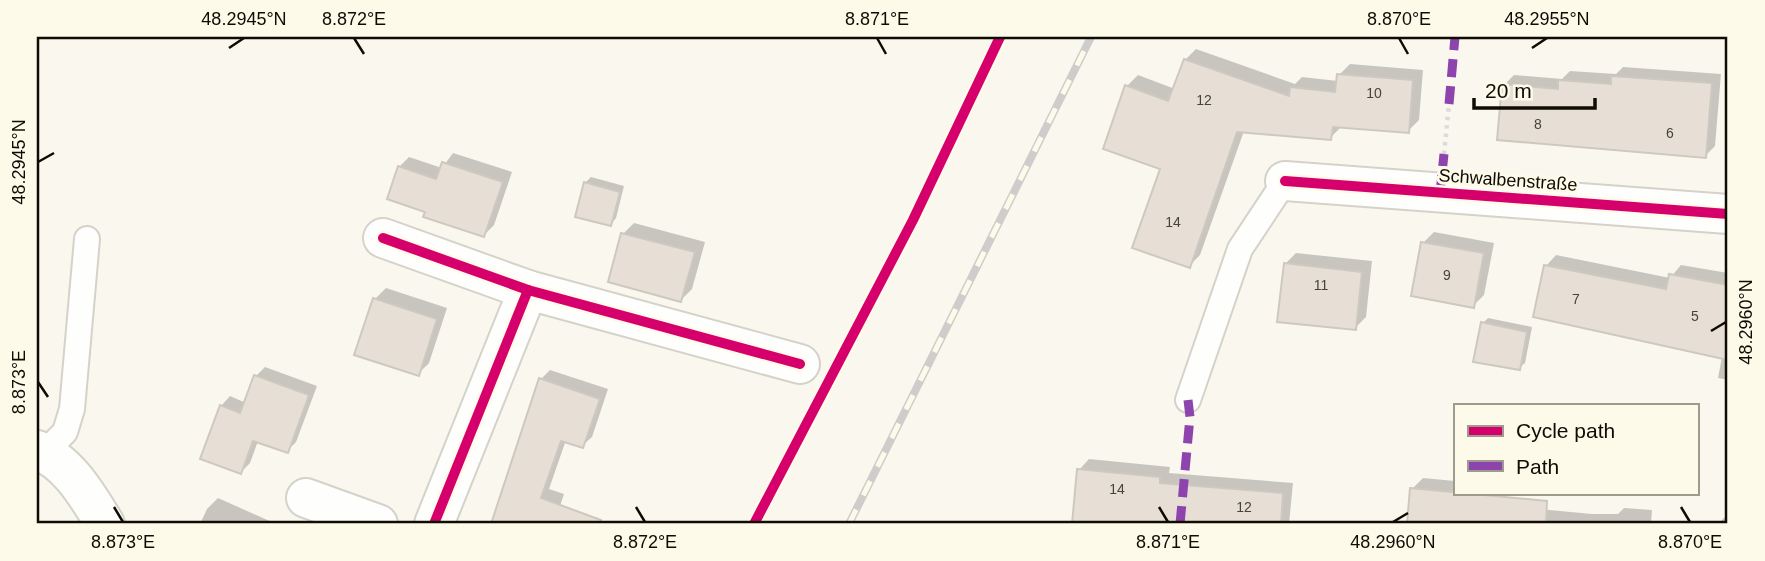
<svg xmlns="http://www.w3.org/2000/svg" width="1765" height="561" font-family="Arial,sans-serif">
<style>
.shadow{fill:#0003}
.building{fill:#e7dfd6;stroke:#cdc8c0;stroke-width:2}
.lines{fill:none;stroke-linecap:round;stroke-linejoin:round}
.service-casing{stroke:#d5d2c9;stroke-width:28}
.minor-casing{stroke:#d5d2c9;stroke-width:42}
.path{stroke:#dbdbd8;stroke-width:4.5;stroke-dasharray:3.5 5;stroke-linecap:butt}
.service{stroke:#fefefc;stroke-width:24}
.minor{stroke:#fefefc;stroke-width:38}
.rail-casing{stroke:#cfcdcb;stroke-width:8}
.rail{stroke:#fefaea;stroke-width:5;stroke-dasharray:16;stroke-linecap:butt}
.quiet{stroke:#8e44ad;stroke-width:9;stroke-dasharray:18 9;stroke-linecap:butt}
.cycleway-casing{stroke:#fefaea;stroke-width:15}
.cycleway{stroke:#d6006c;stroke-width:10}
.ticks{fill:none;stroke:#0f0c04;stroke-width:2.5}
.labels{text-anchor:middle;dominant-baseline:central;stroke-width:6;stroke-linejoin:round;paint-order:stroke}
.number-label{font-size:14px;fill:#47433b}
.street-label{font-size:18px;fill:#0f0c04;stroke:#fefaea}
.neatline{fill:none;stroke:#0f0c04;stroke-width:2.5}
.ticks-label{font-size:18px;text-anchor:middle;fill:#0f0c04}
</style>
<rect width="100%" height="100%" fill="#faf7ee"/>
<g class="shadow">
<polygon points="1196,49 1295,84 1302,77 1338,81 1339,75 1350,64 1423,70 1419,120 1408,131 1341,127 1330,138 1244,131 1200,255 1189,266 1162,168 1127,86 1138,75 1175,89 1185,60"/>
<polygon points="1623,67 1721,74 1715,146 1705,156 1504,85 1514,75 1562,79 1570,71 1616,74"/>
<polygon points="453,153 512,172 494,225 484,235 427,210 399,167 409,157 442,168"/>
<polygon points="591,177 624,186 616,218 611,224 585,183"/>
<polygon points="634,223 705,242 692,289 681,300 623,234"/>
<polygon points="1434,232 1494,243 1484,295 1473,306 1423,243"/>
<polygon points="1296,253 1372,261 1366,317 1355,328 1285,264"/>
<polygon points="1556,255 1670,278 1681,265 1728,273 1728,380 1718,378 1722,357 1546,266"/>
<polygon points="386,288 447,308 429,363 418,374 375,299"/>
<polygon points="1488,318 1532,327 1525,363 1519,368 1483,323"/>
<polygon points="265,367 317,386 296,442 287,451 258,441 250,463 241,472 221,406 230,396 246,403 256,376"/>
<polygon points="550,370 608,389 592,437 582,446 566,440 549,489 564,494 554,524 492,524 541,379"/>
<polygon points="1089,459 1170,467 1169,473 1293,483 1289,524 1073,524 1079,470"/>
<polygon points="1423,478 1455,481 1455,493 1498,493 1496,505 1592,514 1618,514 1624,508 1652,510 1651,524 1409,524 1412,489"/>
<polygon points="218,498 274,523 273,524 200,524 207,509"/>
<polygon points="1727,515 1728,524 1718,524"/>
</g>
<g class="building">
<polygon points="1184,59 1289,96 1290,87 1335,92 1337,74 1413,80 1409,133 1333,127 1331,140 1237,132 1190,268 1132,248 1160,169 1103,149 1125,85 1168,101"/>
<polygon points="1611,76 1712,83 1706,158 1497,140 1502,84 1558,89 1558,80 1611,84"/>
<polygon points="442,162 503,182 484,237 423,217 425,212 387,199 398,166 436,179"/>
<polygon points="584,182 620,192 611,226 575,217"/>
<polygon points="621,233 695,252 681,302 608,282"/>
<polygon points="1421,242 1484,253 1474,308 1411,296"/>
<polygon points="1284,263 1362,272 1356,330 1277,322"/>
<polygon points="1544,265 1666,289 1669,274 1728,285 1728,360 1533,317"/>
<polygon points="373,298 437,319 419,376 354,355"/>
<polygon points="1481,322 1527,332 1520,370 1473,362"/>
<polygon points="254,375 309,395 288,453 253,441 241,474 200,459 220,405 240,413"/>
<polygon points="539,378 600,399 583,448 561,441 541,498 601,520 601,524 491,524"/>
<polygon points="1077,469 1160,477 1160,483 1283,493 1281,524 1072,524"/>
<polygon points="1410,488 1547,501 1546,524 1407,524"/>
</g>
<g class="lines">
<defs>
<g id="service">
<polyline points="1188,400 1240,249 1285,181"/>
<polyline points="44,453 65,432 72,409 87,239"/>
</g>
<g id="minor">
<polyline points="1285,181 1728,214"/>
<polyline points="383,238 528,290 800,364"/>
<path d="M 37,450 C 69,462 88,497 105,524"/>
<polyline points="306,498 378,524"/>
<polyline points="434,524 528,290"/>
</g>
</defs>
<use href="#service" class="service-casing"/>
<use href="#minor" class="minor-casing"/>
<polyline class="path" points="1444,154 1449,104"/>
<use href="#service" class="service"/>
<use href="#minor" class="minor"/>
<defs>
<polyline id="rail" points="849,524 1091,37"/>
</defs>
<use href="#rail" class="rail-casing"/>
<use href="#rail" class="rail"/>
<g class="quiet">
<polyline points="1449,104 1455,37"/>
<polyline points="1440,193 1444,154"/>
<polyline points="1180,524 1190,417 1188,400"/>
</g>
<defs>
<g id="cycleway">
<polyline points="1285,181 1728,214"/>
<polyline points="383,238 528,290 800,364"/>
<polyline points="434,524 528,290"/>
<polyline points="754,524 913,220 1000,37"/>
</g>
</defs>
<use href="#cycleway" class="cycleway-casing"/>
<use href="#cycleway" class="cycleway"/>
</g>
<path class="ticks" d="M 354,38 L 364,54M 877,38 L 886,54M 1399,38 L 1408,54M 229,48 L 244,38M 1532,48 L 1547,38M 38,162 L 54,153M 1711,331 L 1726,322M 38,382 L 48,397M 114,507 L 123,522M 636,507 L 645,522M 1159,507 L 1168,522M 1681,507 L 1690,522M 1393,522 L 1408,513"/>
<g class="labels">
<g class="number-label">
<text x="1374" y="93">10</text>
<text x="1204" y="100">12</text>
<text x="1538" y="124">8</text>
<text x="1670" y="133">6</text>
<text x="1173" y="222">14</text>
<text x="1447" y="275">9</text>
<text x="1321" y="285">11</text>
<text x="1576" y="299">7</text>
<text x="1695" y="316">5</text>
<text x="1117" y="489">14</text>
<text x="1244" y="507">12</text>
</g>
<g class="street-label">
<text transform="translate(1508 180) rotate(4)">Schwalbenstraße</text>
</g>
</g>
<rect width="1765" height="561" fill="none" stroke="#fefaea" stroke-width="77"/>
<rect x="1454" y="404" width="245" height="91" fill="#fefaea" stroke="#9e9b8e" stroke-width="2"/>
<rect x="1468" y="426" width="35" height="10" fill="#d6006c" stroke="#9e9b8e" stroke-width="2"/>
<text x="1516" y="438" font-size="21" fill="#0f0c04">Cycle path</text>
<rect x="1468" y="461" width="35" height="10" fill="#8e44ad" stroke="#9e9b8e" stroke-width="2"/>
<text x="1516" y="474" font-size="21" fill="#0f0c04">Path</text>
<path d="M1474 98v10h121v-10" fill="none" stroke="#0f0c04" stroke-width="3.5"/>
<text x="1485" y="98" font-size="21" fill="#0f0c04" stroke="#fefaea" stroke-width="5" paint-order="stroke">20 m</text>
<rect x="38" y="38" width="1688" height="484" class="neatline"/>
<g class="ticks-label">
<text x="244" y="25">48.2945°N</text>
<text x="354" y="25">8.872°E</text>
<text x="877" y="25">8.871°E</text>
<text x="1399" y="25">8.870°E</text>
<text x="1547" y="25">48.2955°N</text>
<text transform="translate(19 162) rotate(-90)" y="6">48.2945°N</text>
<text transform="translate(1746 322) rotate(-90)" y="6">48.2960°N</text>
<text transform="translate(19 382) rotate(-90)" y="6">8.873°E</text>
<text x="123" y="548">8.873°E</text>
<text x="645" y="548">8.872°E</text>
<text x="1168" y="548">8.871°E</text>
<text x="1393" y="548">48.2960°N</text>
<text x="1690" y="548">8.870°E</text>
</g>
</svg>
